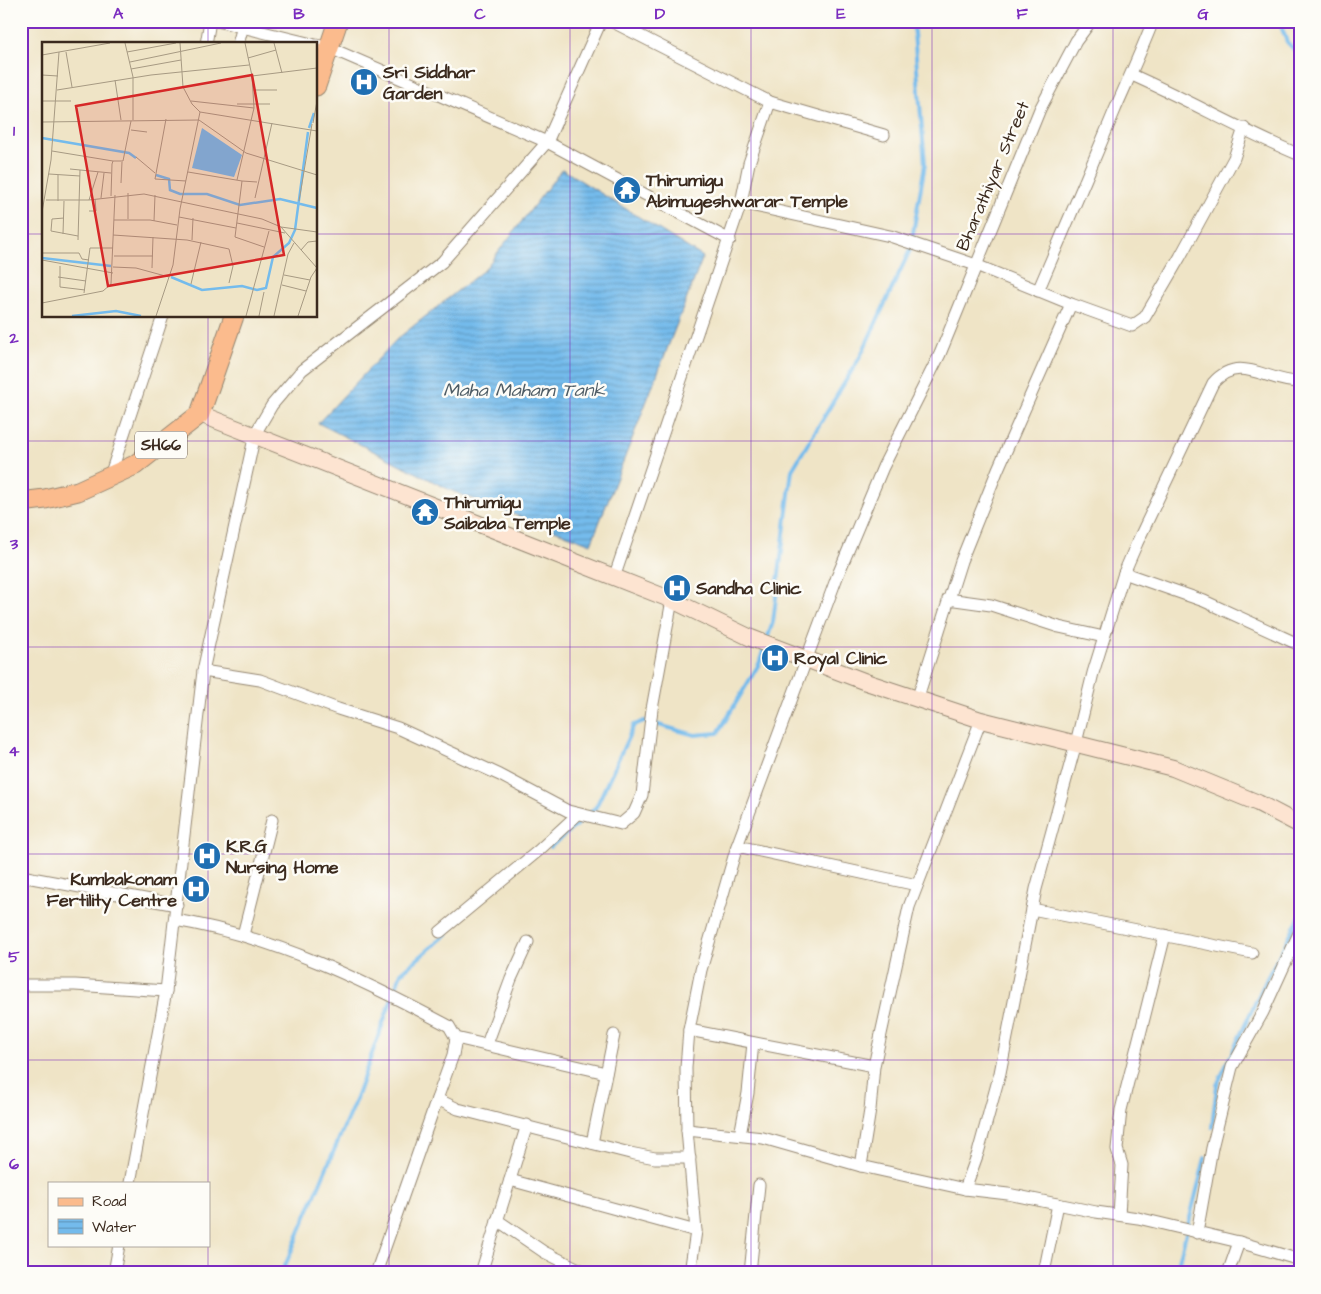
<svg xmlns="http://www.w3.org/2000/svg" width="1321" height="1294" font-family="'Architects Daughter',sans-serif">
<style>
.water{fill:url(#water-rules);stroke:#587285}
.lines{fill:none;stroke-linecap:round;stroke-linejoin:round}
.stream{stroke:#74bbec;stroke-width:4}
.street-casing{stroke:#958772;stroke-width:13}
.secondary-casing{stroke:#958772;stroke-width:18}
.primary-casing{stroke:#958772;stroke-width:21}
.street{stroke:#fff;stroke-width:11}
.secondary{stroke:#fde4d1;stroke-width:16}
.primary{stroke:#fbbb8d;stroke-width:19}
.grid{fill:none;stroke:#7b2cbf;stroke-width:1;stroke-opacity:0.55}
.labels{text-anchor:middle;dominant-baseline:central;stroke-width:5;stroke-linejoin:round;paint-order:stroke}
.shield{fill:#fdfcf7;stroke:#75695f;stroke-width:1}
.shield-label{font-size:16px;font-weight:bold;fill:#3b2a1e}
.poi-label{font-size:18px;font-weight:bold;fill:#3b2a1e;stroke:#fdfcf7;text-anchor:start}
.street-label{font-size:18px;fill:#3b2a1e;stroke:#fdfcf7}
.water-label{font-size:19px;font-style:italic;fill:#4f5d66;stroke:#fdfcf7}
.inset-river{fill:none;stroke:#74bbec;stroke-width:2.5}
.inset-road{fill:none;stroke:#a79a83;stroke-width:1}
.view{fill:#d62828;fill-opacity:0.15;stroke:#d62828;stroke-width:2.5}
.inset-edge{fill:none;stroke:#3b2a1e;stroke-width:2.5}
.neatline{fill:none;stroke:#7b2cbf;stroke-width:2}
.grid-label{font-size:16px;text-anchor:middle;font-weight:bold;fill:#7b2cbf}
</style>
<defs>
<pattern id="water-rules" width="6" height="5" patternUnits="userSpaceOnUse" patternTransform="scale(1.25)"><rect width="6" height="5" fill="#74bbec"/><path d="M0 2.5h6" fill="none" stroke="#6098bf"/></pattern>
</defs>
<rect width="100%" height="100%" fill="#fdfcf7"/>
<filter id="ink" filterUnits="userSpaceOnUse"><feTurbulence type="fractalNoise" baseFrequency=".02" numOctaves="2"/><feDisplacementMap in="SourceGraphic" scale="10" xChannelSelector="R" yChannelSelector="G"/><feConvolveMatrix kernelMatrix="1 2 1 2 8 2 1 2 1" color-interpolation-filters="sRGB"/></filter>
<filter id="wash" filterUnits="userSpaceOnUse"><feTurbulence type="fractalNoise" baseFrequency=".0096" numOctaves="4" result="noise"/><feDisplacementMap in="SourceGraphic" scale="20" xChannelSelector="R" yChannelSelector="G"/><feGaussianBlur stdDeviation="1.12" result="paint"/><feColorMatrix in="noise" values="0 0 0 0 0 0 0 0 0 0 0 0 0 0 0 0 0 1.4 0 .05"/><feComposite in="paint" operator="in"/></filter>
<g filter="url(#wash)">
<rect width="100%" height="100%" fill="#efe4c6"/>
<polygon class="water" points="562,169 703,257 591,544 452,491 318,423 397,339 485,269"/>
<g class="lines">
<g class="stream">
<polyline points="1279,21 1287,42 1300,56"/>
<polyline points="767,639 773,622 792,470 860,357 910,250 925,164 913,21"/>
<polyline points="590,813 596,807 634,725 644,721 695,735 718,733 759,664 764,648"/>
<polyline points="550,847 585,818"/>
<polyline points="1212,1127 1217,1085 1265,982 1300,916"/>
<polyline points="282,1273 355,1101 401,973 447,934"/>
<polyline points="1176,1273 1205,1158"/>
</g>
</g>
</g>
<g filter="url(#ink)">
<g class="lines">
<defs>
<g id="street">
<polyline points="217,21 312,44"/>
<polyline points="611,21 770,102 884,135"/>
<polyline points="206,44 210,21"/>
<polyline points="238,44 243,26"/>
<polyline points="316,45 330,48 547,142 730,240"/>
<path d="M 1132,75 C 1189,100 1242,131 1300,155"/>
<polyline points="741,203 749,163 770,102"/>
<path d="M 1038,291 C 1064,231 1089,172 1114,112 C 1127,82 1141,52 1153,21"/>
<polyline points="110,476 163,316"/>
<polyline points="1124,573 1204,601 1300,645"/>
<polyline points="614,578 741,203 890,236 976,265 1071,304 1132,326 1145,317 1180,257 1234,158 1244,128"/>
<polyline points="948,599 991,605 1059,627 1104,637"/>
<polyline points="203,671 260,680 338,709 398,728 500,775 568,811 621,824 634,813 642,795 652,709 672,600"/>
<polyline points="917,700 961,561 998,469 1071,304"/>
<polyline points="737,846 917,885"/>
<polyline points="21,876 177,905"/>
<polyline points="1032,909 1252,953"/>
<path d="M 175,920 C 272,936 363,980 449,1026 L 456,1038 L 453,1055 L 437,1099 L 458,1109 L 630,1153 L 655,1158 L 690,1158"/>
<polyline points="440,932 538,851 578,814"/>
<polyline points="243,935 272,820"/>
<polyline points="21,985 75,985 166,991"/>
<polyline points="689,1030 874,1066"/>
<polyline points="456,1038 606,1073"/>
<polyline points="487,1044 511,979 528,942"/>
<polyline points="687,1130 763,1138 861,1166 965,1189 1008,1194 1096,1212 1138,1218 1239,1242 1300,1260"/>
<polyline points="740,1135 748,1093 753,1043"/>
<polyline points="592,1143 614,1035"/>
<polyline points="861,1166 870,1110 874,1066 909,907 981,720"/>
<polyline points="510,1180 696,1231"/>
<polyline points="130,1183 166,991 203,671 255,434 272,405 302,370 442,262 547,142 601,21"/>
<path d="M 965,1189 L 978,1153 L 1000,1073 L 1036,889 L 1076,743 L 1093,673 L 1124,573 L 1137,543 L 1213,383 C 1240,352 1268,383 1300,382"/>
<polyline points="1119,1215 1122,1165 1117,1149 1121,1110 1165,935"/>
<polyline points="497,1220 544,1252 587,1273"/>
<polyline points="1197,1233 1212,1148 1232,1067 1263,1012 1300,931"/>
<polyline points="114,1273 119,1245"/>
<polyline points="376,1273 437,1099"/>
<polyline points="481,1273 527,1125"/>
<polyline points="690,1273 696,1231 687,1130 686,1068 689,1030 701,970 737,846 837,577 883,467 940,354 1040,109 1076,41 1091,21"/>
<polyline points="750,1273 759,1185"/>
<polyline points="1044,1273 1058,1204"/>
<polyline points="1228,1273 1239,1242"/>
</g>
<polyline id="secondary" points="200,414 672,600 751,638 866,682 981,720 1173,768 1258,803 1300,825"/>
<g id="primary">
<polyline points="316,86 338,21"/>
<polyline points="21,502 45,499 78,491 135,465 200,414 234,316"/>
</g>
</defs>
<use href="#street" class="street-casing"/>
<use href="#secondary" class="secondary-casing"/>
<use href="#primary" class="primary-casing"/>
<use href="#street" class="street"/>
<use href="#secondary" class="secondary"/>
<use href="#primary" class="primary"/>
</g>
</g>
<path class="grid" d="M 208,21 L 208,44M 389,21 L 389,1273M 570,21 L 570,1273M 751,21 L 751,1273M 932,21 L 932,1273M 1113,21 L 1113,1273M 21,234 L 44,234M 316,234 L 1300,234M 208,316 L 208,1183M 21,441 L 1300,441M 21,647 L 1300,647M 21,854 L 1300,854M 21,1060 L 1300,1060M 208,1245 L 208,1273"/>
<defs>
<symbol id="hospital-disc" viewBox="-11 -11 22 22"><circle r="9.5" fill="#1f6fb2" stroke="#fdfcf7"/><path d="M-5-5h3v3.5h4V-5h3V5h-3V1.5h-4V5h-3Z" fill="#fff"/></symbol>
<symbol id="temple-disc" viewBox="-11 -11 22 22"><circle r="9.5" fill="#1f6fb2" stroke="#fdfcf7"/><path d="M0-6L5-2H3V0L6.5 2.5H4V6H1.5V3h-3V6H-4V2.5H-6.5L-3 0V-2H-5Z" fill="#fff"/></symbol>
</defs>
<g fill-rule="evenodd">
<use href="#hospital-disc" x="348" y="66" width="32" height="32"/>
<use href="#temple-disc" x="611" y="174" width="32" height="32"/>
<use href="#temple-disc" x="409" y="496" width="32" height="32"/>
<use href="#hospital-disc" x="661" y="572" width="32" height="32"/>
<use href="#hospital-disc" x="759" y="642" width="32" height="32"/>
<use href="#hospital-disc" x="191" y="840" width="32" height="32"/>
<use href="#hospital-disc" x="180" y="873" width="32" height="32"/>
</g>
<g class="labels">
<rect class="shield" x="135" y="431.5" width="52" height="27" rx="4"/>
<g class="shield-label">
<text x="161" y="445">SH66</text>
</g>
<g class="poi-label">
<text x="383" y="72">Sri Siddhar<tspan x="383" dy="21">Garden</tspan></text>
<text x="646" y="180">Thirumigu<tspan x="646" dy="21">Abimugeshwarar Temple</tspan></text>
<text x="444" y="502">Thirumigu<tspan x="444" dy="21">Saibaba Temple</tspan></text>
<text x="696" y="588">Sandha Clinic</text>
<text x="794" y="658">Royal Clinic</text>
<text x="226" y="846">K.R.G<tspan x="226" dy="21">Nursing Home</tspan></text>
<text x="177" y="879" text-anchor="end">Kumbakonam<tspan x="177" dy="21">Fertility Centre</tspan></text>
</g>
<g class="street-label">
<text transform="translate(993 176) rotate(-67)">Bharathiyar Street</text>
</g>
<g class="water-label">
<text x="524" y="390">Maha Maham Tank</text>
</g>
</g>
<g transform="translate(42 42)">
<rect width="275" height="275" fill="#efe4c6"/>
<path d="M 160,86 L 200,113 L 192,135 L 150,126 Z" fill="#74bbec"/>
<path class="inset-river" d="M 267,86 L 272,71M 0,96 L 87,111 L 94,116M 114,133 L 127,137 L 128,148 L 138,152 L 165,152 L 198,163 L 238,157 L 275,166M 0,216 L 69,224M 129,235 L 160,248 L 200,244 L 215,248 L 224,246 L 231,215 L 247,201 L 253,188 L 266,90M 30,274 L 74,269 L 99,274"/>
<path class="inset-road" d="M 83,1 L 91,35 L 91,78M 138,1 L 141,45 L 150,62 L 158,70 L 275,89M 232,1 L 240,31M 24,10 L 30,45M 85,10 L 134,1M 0,13 L 68,1M 206,16 L 234,8M 88,20 L 179,1M 89,27 L 139,18M 0,33 L 16,34M 210,34 L 275,26M 73,38 L 79,78M 15,48 L 109,33 L 207,23M 211,48 L 235,48M 0,59 L 29,59M 149,59 L 212,66M 195,62 L 228,62M 124,77 L 113,137 L 144,139M 0,80 L 157,78 L 204,111 L 275,133M 271,81 L 275,59M 89,88 L 105,90M 10,109 L 71,119M 94,115 L 113,131M 28,127 L 69,131M 146,130 L 200,139 L 193,195 L 222,205M 7,132 L 38,134M 195,138 L 212,66 L 210,34 L 203,1M 200,139 L 215,140M 79,141 L 80,120M 69,154 L 70,122 L 71,119 L 81,119 L 89,79M 59,156 L 62,131M 213,156 L 230,81M 4,158 L 47,158 L 102,152 L 220,177 L 239,185 L 275,226M 47,158 L 56,130M 16,159 L 16,133M 257,159 L 270,82M 47,169 L 54,169 L 53,157M 0,170 L 9,118 L 17,10M 137,175 L 194,186M 22,176 L 10,177 L 9,189 L 36,194M 86,177 L 86,151M 72,178 L 108,178 L 135,183M 112,179 L 113,153M 195,181 L 243,191M 239,185 L 275,190M 21,192 L 22,159M 71,193 L 145,198 L 187,207 L 191,224 L 187,241M 36,198 L 38,128M 150,198 L 151,176M 259,208 L 266,200 L 275,199M 0,211 L 37,211 L 40,217 L 47,218M 72,214 L 111,214M 0,218 L 71,231M 18,224 L 18,245 L 43,248M 71,225 L 94,226 L 127,235M 110,226 L 111,195M 242,233 L 268,238M 16,235 L 44,239M 149,242 L 159,200M 240,243 L 264,249M 42,251 L 48,206 L 71,206M 0,261 L 61,249 L 69,242 L 73,153M 114,274 L 131,223 L 138,167 L 158,70M 204,274 L 227,189M 217,274 L 222,250M 232,274 L 246,212 L 252,201M 256,274 L 269,235 L 275,226"/>
<path class="view" d="M 210,33 L 242,213 L 66,244 L 34,64 Z"/>
<rect width="275" height="275" class="inset-edge"/>
</g>
<rect width="1321" height="1294" fill="none" stroke="#fdfcf7" stroke-width="55"/>
<rect x="48" y="1182" width="162" height="65" fill="#fdfcf7" stroke="#afa8a0"/>
<rect x="58" y="1198" width="25" height="8" fill="#fbbb8d" stroke="#afa8a0"/>
<text x="92" y="1206" font-size="15" fill="#3b2a1e">Road</text>
<rect x="58" y="1219" width="25" height="15" fill="url(#water-rules)" stroke="#afa8a0"/>
<text x="92" y="1232" font-size="15" fill="#3b2a1e">Water</text>
<rect x="28" y="28" width="1266" height="1238" class="neatline"/>
<g class="grid-label">
<text x="118" y="19">A</text>
<text x="299" y="19">B</text>
<text x="480" y="19">C</text>
<text x="660" y="19">D</text>
<text x="841" y="19">E</text>
<text x="1022" y="19">F</text>
<text x="1203" y="19">G</text>
<text x="14" y="136">1</text>
<text x="14" y="343">2</text>
<text x="14" y="549">3</text>
<text x="14" y="756">4</text>
<text x="14" y="962">5</text>
<text x="14" y="1169">6</text>
</g>
</svg>
